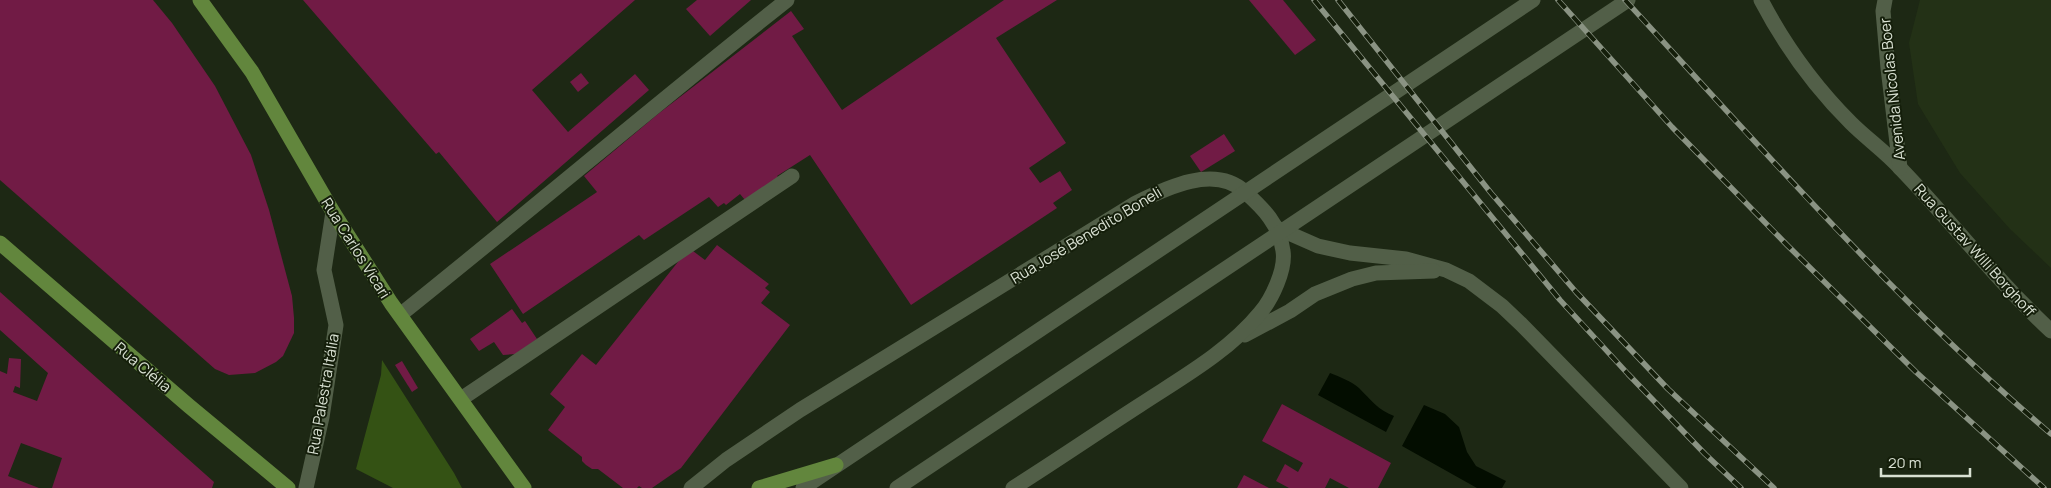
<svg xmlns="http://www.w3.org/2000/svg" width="2051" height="488" font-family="Manrope,sans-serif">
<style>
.built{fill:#233116}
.green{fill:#345214}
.water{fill:#030d00}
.building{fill:#711b45}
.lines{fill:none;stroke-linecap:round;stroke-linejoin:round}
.service{stroke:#525f48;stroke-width:15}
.minor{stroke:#525f48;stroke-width:15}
.tertiary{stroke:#525f48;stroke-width:15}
.secondary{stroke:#525f48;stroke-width:15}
.primary{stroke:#62863d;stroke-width:15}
.rail-casing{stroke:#8a9383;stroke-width:5.5}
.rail{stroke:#141e0a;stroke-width:4;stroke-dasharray:11;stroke-linecap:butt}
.labels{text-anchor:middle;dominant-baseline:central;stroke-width:4;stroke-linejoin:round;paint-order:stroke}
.street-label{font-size:15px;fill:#d9e1d3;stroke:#141e0a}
</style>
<rect width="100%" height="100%" fill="#1d2814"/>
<polygon class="built" points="1920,0 2051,0 2051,268 2010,229 1960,173 1918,104 1909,43"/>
<polygon class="green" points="382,360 454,473 462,488 393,488 356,469 381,375"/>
<g class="water">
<path d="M 1330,373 C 1340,377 1351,381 1359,388 C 1371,400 1378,410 1394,416 L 1386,432 L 1318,395 Z"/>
<polygon points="1424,405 1445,414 1459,427 1467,452 1476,466 1506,481 1502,488 1477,488 1402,446"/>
</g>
<g class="building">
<polygon points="0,0 153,0 172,23 215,86 251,155 269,210 292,296 294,318 294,333 283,356 276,362 255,373 229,375 215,369 0,180"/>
<polygon points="303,0 635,0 532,90 568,132 635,74 649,90 497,222 439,152 436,154"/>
<polygon points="697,0 751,0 710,36 686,9"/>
<polygon points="1004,0 1057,0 996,38 1066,143 1029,168 1040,183 1060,171 1072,190 1053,203 1057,208 911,305 810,155 777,176 779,178 745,200 740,194 726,205 724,203 718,207 709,197 644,240 639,235 523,314 490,264 597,192 584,176 658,114 791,11 804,29 792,36 842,110"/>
<polygon points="1249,0 1283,0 1316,40 1295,55"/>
<polygon points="581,73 589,83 578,92 570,82"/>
<polygon points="1224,134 1235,151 1201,172 1190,156"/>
<polygon points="717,245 769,284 765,288 770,292 761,303 790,325 681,468 652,488 642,488 639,486 637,488 623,488 598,469 592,469 586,465 582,461 582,457 548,430 565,407 550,394 582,354 596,365 689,248 705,260"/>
<polygon points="0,292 214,482 212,488 52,488 62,458 21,443 8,476 39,488 0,488 0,371 7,374 9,358 21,359 20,388 15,386 13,392 37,401 48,373 0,330"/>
<polygon points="512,309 522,323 525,321 537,339 516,354 503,355 494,342 479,351 470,339"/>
<polygon points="402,361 418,388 412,392 395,365"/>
<polygon points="1282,404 1391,463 1378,488 1349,488 1330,478 1325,488 1289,488 1276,481 1285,464 1298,472 1303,463 1262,441"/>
<polygon points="1244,475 1269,488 1237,488"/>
</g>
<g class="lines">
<g class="service">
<path d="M 400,315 C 530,211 657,103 787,0"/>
<polyline points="461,399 792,176"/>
</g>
<g class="minor">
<polyline points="1277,228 1318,246 1350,253 1406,259 1446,270 1469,281 1502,306 1521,324 1681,488"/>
<polyline points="1245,335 1290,311 1315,294 1352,279 1376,273 1434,271"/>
<path d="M 691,488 L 726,460 L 800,410 L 1136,203 C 1166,188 1215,164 1245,192 C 1263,208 1280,225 1283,251 C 1286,269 1272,299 1260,313 C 1228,352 1181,378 1140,405 C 1098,432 1056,461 1013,488"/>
</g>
<g class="tertiary">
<path d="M 1761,0 C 1784,44 1815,87 1851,123 C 1867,139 1886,152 1901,169 C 1952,222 1997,281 2051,331"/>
<polyline points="1885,0 1883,11 1888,68 1900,168"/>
<polyline points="306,488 322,417 336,325 324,270 333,212"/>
</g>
<g class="secondary">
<polyline points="803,488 1533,0"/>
<polyline points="897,488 1628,0"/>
</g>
<g class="primary">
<polyline points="200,0 252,72 333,212 391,303 524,488"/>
<polyline points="0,243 189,406 288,488"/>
<polyline points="759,488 836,465"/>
</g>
<defs>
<g id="rail">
<polyline points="1314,0 1560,300 1628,374 1705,454 1741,488"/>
<polyline points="1338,0 1491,193 1576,292 1668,389 1774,488"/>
<polyline points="1558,0 1672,127 1787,245 1916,372 2044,488"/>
<path d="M 1625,0 C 1762,149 1896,302 2051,434"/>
</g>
</defs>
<use href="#rail" class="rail-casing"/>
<use href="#rail" class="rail"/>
</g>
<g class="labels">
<g class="street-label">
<text transform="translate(1892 89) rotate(-96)">Avenida Nicolas Boer</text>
<text transform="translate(1086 235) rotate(-31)">Rua José Benedito Boneli</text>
<text transform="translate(356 248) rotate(58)">Rua Carlos Vicari</text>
<text transform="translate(1975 250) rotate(48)">Rua Gustav Willi Borghoff</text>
<text transform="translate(143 367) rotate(40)">Rua Clélia</text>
<text transform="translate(323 394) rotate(-80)">Rua Palestra Itália</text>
</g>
</g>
<path d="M1881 468v8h89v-8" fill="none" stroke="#d9e1d3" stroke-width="2.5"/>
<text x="1888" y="468" font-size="15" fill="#d9e1d3" stroke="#141e0a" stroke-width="4" paint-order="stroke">20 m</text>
</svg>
